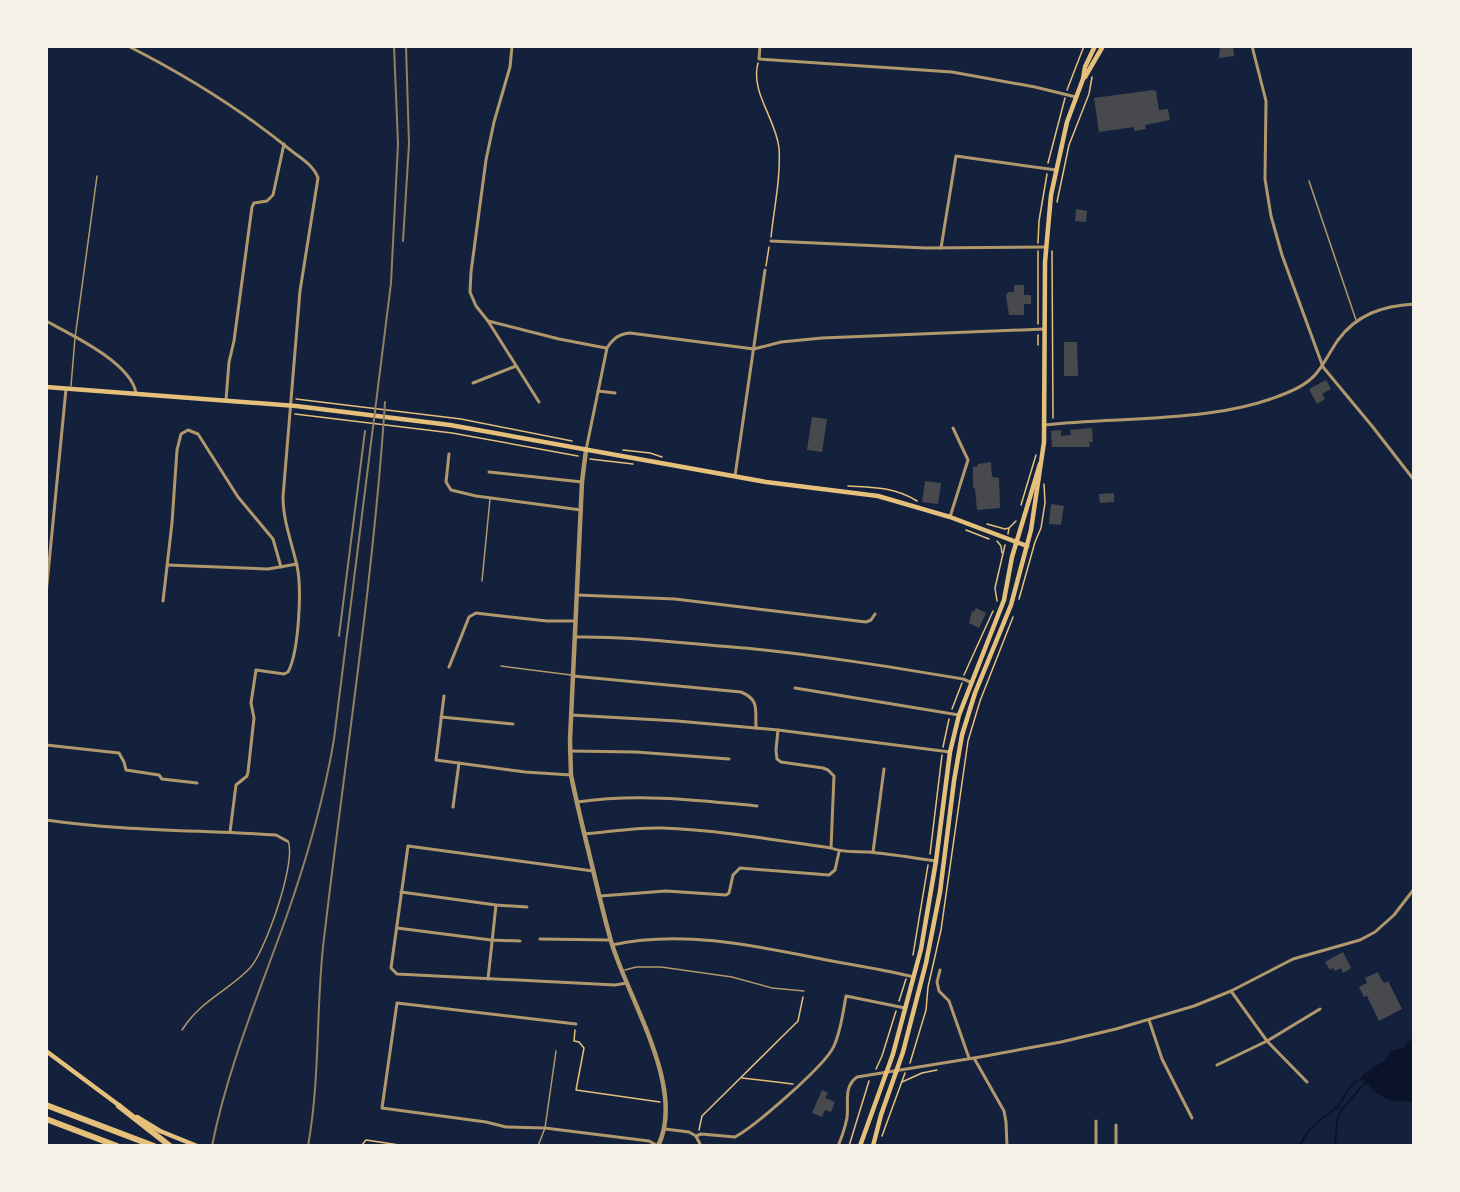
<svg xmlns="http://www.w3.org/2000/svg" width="1460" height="1192" font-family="'PT Sans',sans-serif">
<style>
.water{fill:#0b132b}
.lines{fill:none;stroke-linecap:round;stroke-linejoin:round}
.stream{stroke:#0b132b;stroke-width:2}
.building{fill:#48494c}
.path{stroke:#e5c07b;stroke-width:1.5}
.service{stroke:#b1986c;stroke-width:1.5}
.minor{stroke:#b1986c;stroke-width:3}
.tertiary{stroke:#b1986c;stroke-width:4.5}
.secondary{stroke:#e5c07b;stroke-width:4.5}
.motorway{stroke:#e5c07b;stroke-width:6}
.rail{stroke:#918062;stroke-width:2}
</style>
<rect width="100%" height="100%" fill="#14213d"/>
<path class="water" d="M 1413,1037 L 1413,1103 C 1407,1100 1401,1103 1394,1101 C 1378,1097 1371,1089 1361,1076 L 1385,1060 L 1391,1051 L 1403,1048 Z"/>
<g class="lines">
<g class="stream">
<path d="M 1300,1146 C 1304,1134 1315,1124 1324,1117 C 1329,1113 1335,1110 1339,1105 C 1346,1095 1350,1080 1364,1079"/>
<polyline points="1335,1146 1337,1120 1341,1110 1366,1082"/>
</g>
</g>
<g class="building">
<polygon points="1220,46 1233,46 1234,56 1219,58"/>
<polygon points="1153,90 1156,91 1159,110 1168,109 1170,120 1145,125 1146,129 1134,131 1134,127 1099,132 1094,98"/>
<polygon points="1076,209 1087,211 1086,222 1075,221"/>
<polygon points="1014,285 1024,285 1024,295 1031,295 1031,304 1024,304 1024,315 1009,315 1006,296 1008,292 1014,292"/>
<polygon points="1064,342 1077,342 1078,376 1064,376"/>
<polygon points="1326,380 1331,389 1322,394 1325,399 1317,404 1309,389"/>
<polygon points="812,417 827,419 822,452 807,450"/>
<polygon points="1092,428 1093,442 1089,442 1090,447 1052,447 1051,431 1061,430 1061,436 1071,435 1070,430"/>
<polygon points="991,462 992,477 999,478 1000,508 977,510 975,488 973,487 973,467 978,466 978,464"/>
<polygon points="925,481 941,483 938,504 922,502"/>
<polygon points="1114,493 1114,502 1100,503 1099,494"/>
<polygon points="1051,504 1064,506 1061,525 1049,524"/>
<polygon points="976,608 986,613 979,628 969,623 972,611 974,612"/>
<polygon points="1343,952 1351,968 1343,973 1341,968 1335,971 1333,968 1330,970 1325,962"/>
<polygon points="1378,972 1382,981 1385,983 1388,981 1402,1009 1379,1021 1367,996 1364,997 1359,987 1367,983 1365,978"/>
<polygon points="822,1090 828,1093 825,1098 835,1102 831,1112 825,1110 822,1117 812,1113"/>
</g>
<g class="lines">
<g class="path">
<path d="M 758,63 C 750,92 776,119 779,148 C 781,177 774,208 771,237"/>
<polyline points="1067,90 1084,46"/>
<polyline points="1048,163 1065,98"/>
<polyline points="1057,202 1069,145 1089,94 1092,77"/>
<polyline points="1038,243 1039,221 1047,174"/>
<polyline points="1052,251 1053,418"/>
<polyline points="766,266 769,247"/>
<polyline points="1038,324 1038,251"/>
<polyline points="1038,335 1038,345"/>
<polyline points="296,399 461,419 572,441"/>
<polyline points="295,414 452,433 578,456"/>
<polyline points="623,450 650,453 662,457"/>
<polyline points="590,459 633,464"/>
<path d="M 848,486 C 873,487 895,487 917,501"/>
<polyline points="1021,505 1036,455"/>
<polyline points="987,524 1005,529 1009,528"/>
<polyline points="966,530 989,539"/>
<polyline points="1008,534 1009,528 1016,521"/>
<polyline points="997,541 1001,546 1002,553"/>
<polyline points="1019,599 1035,542 1041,528 1045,503 1044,484"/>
<polyline points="997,601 995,588 1005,545"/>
<polyline points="964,675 993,611"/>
<polyline points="952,709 962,683"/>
<polyline points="943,747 949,719"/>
<polyline points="930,854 942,755"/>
<polyline points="913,955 928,865"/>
<polyline points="899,1001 906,979"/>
<polyline points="575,1030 574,1041 579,1042 584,1048 576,1090 660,1102"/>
<polyline points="910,1063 926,1010 928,987 941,930 968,741 980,701 1013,617"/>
<polyline points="876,1069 882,1056 896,1011"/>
<polyline points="742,1078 793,1084"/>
<polyline points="902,1082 922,1073 937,1070"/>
<polyline points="699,1130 702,1116 798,1021 803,997"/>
<polyline points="882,1136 905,1073"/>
<polyline points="361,1146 366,1140 406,1146"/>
<polyline points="849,1146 869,1081"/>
</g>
<g class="service">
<polyline points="1309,181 1356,320"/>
<polyline points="71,386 75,338 97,176"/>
<polyline points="482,581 490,499"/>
<polyline points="501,666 571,675"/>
<polyline points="625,970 636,967 661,967 732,977 772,988 804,991"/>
<path d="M 182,1030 C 201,1000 227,992 250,968 C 265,952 297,861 288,841"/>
<polyline points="538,1146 545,1128 556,1051"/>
</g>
<g class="minor">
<path d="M 128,46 C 187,76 242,110 293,152 C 302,159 314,166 318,178 L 300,291 L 283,497 C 283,521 292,543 297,566 C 302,588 299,652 288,672 L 284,674 L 256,670 L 251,703 L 254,718 L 248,772 L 247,776 L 236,785 L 230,832"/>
<polyline points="512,46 510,67 494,122 486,160 471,272 470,292 476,306 488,321 539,402"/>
<polyline points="760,46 759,59 952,72 1035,87 1076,97"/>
<polyline points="1252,46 1266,101 1265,179 1271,216 1282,255 1323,367 1372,426 1414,480"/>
<polyline points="771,241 925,248 1045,247"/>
<polyline points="941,248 956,156 1056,170"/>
<path d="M 46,321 C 72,335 131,363 136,393"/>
<polyline points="488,321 559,339 606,348"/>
<polyline points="473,383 516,366"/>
<polyline points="598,391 615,393"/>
<polyline points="226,400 229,362 234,341 252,207 254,203 267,201 273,195 284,144"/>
<path d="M 1044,425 C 1123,416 1215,424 1289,392 C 1320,379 1321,365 1338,340 C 1357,314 1383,306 1414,304"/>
<path d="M 586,450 L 607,348 C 613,339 618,334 630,333 L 754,349 L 781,342 L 822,338 L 1045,329"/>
<polyline points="449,454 446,482 451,490 476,496 581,510"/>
<polyline points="489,472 582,482"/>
<polyline points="735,476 765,270"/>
<polyline points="950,517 968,460 953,428"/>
<polyline points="167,565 268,569 297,564"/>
<polyline points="46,594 66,389"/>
<polyline points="577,595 675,599 866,622 871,620 875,614"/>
<polyline points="163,601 172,523 177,450 181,434 188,430 198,434 238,497 273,539 281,567"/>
<path d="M 575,637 C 632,636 688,644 745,648 C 818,655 891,667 963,679 L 970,682"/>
<polyline points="449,667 469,617 476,613 484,614 547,621 576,621"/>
<path d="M 573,676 L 741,692 C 760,700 755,710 756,728"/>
<polyline points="795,688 959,715"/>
<polyline points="444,696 436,760 525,772 571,775"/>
<polyline points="571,715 677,721 778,730 950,752"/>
<polyline points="441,717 513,724"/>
<polyline points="778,730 776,750 777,759 781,762 823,768 828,770 834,776 831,848"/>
<polyline points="46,745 119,753 124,762 126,770 159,775 162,779 197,783"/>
<polyline points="570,751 636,752 729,759"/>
<path d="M 577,802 C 638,793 697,800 757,806"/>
<polyline points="453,807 459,763"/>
<path d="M 46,820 C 122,831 199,830 276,835 L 287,841"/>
<path d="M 584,834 C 610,832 636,827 662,828 C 718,830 775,840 831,848 C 842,853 856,851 869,852 C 891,854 914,858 936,861"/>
<polyline points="873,852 884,769"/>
<polyline points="593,871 408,846 391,968 397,974 615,985 627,983"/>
<polyline points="401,892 496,905 527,907"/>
<polyline points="600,896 666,891 726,895 729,893 733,875 740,868 829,875 835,870 839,852"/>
<polyline points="397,928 491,940 520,941"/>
<polyline points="540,939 610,940"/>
<path d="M 612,945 C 684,929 761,947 832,961 C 859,966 887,970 914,977"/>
<polyline points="940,970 937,982 939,991 949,1001 969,1058"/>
<polyline points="488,979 496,905"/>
<polyline points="1231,991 1267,1041 1307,1082"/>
<polyline points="1149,1020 1162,1059 1192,1118"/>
<polyline points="576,1024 397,1003 382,1108 486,1122 506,1127 545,1128 649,1141 658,1146"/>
<polyline points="974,1058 1004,1111 1006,1122 1007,1146"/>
<polyline points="1217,1065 1267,1041 1320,1009"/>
<polyline points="1096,1121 1096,1146"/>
<polyline points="1116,1125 1116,1146"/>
<path d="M 665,1129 L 689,1132 L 696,1136 L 701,1134 L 735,1137 C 755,1126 825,1066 834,1046 C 841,1030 843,1013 846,996 L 905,1008"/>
<polyline points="696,1136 701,1146"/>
<path d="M 838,1146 C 842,1137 845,1127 847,1118 C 849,1103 843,1087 857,1077 L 980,1057 L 1061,1042 L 1116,1029 L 1194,1006 L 1231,991 L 1293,959 L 1360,940 L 1375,932 L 1394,915 L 1414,889"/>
</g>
<path class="tertiary" d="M 586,450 L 582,482 L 570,740 L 571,775 C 578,810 587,844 595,878 C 600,899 605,920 611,941 C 627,997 687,1088 658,1146"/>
<g class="secondary">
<polyline points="1085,77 1103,46"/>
<polyline points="46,387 296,406 450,425 766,482 878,496 950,517 1027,546"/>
<polyline points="46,1051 120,1106"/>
<polyline points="137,1117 160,1131 197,1146"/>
<polyline points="860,1146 893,1054 921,949 936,861 950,752 959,715 1004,600 1012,557 1040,464"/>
<polyline points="873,1146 881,1115 903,1052 926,963 940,892 954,781 962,735 975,693 1011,605 1031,530 1044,442 1045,262 1051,195 1067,122 1083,79 1085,67 1095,46"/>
</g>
<g class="motorway">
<polyline points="46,1105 154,1146"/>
<polyline points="119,1106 170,1146"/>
<polyline points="46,1119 117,1146"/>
</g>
<g class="rail">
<polyline points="403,241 409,144 406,46"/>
<polyline points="339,636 365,431"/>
<path d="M 212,1146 C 228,1066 260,991 287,915 C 307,858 324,799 334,739 L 391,283 L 398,144 L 394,46"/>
<path d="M 308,1146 C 320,1080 316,1013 323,947 C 344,765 373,585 385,402"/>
</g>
</g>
<rect width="1460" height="1192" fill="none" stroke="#f6f1e7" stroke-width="96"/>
</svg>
